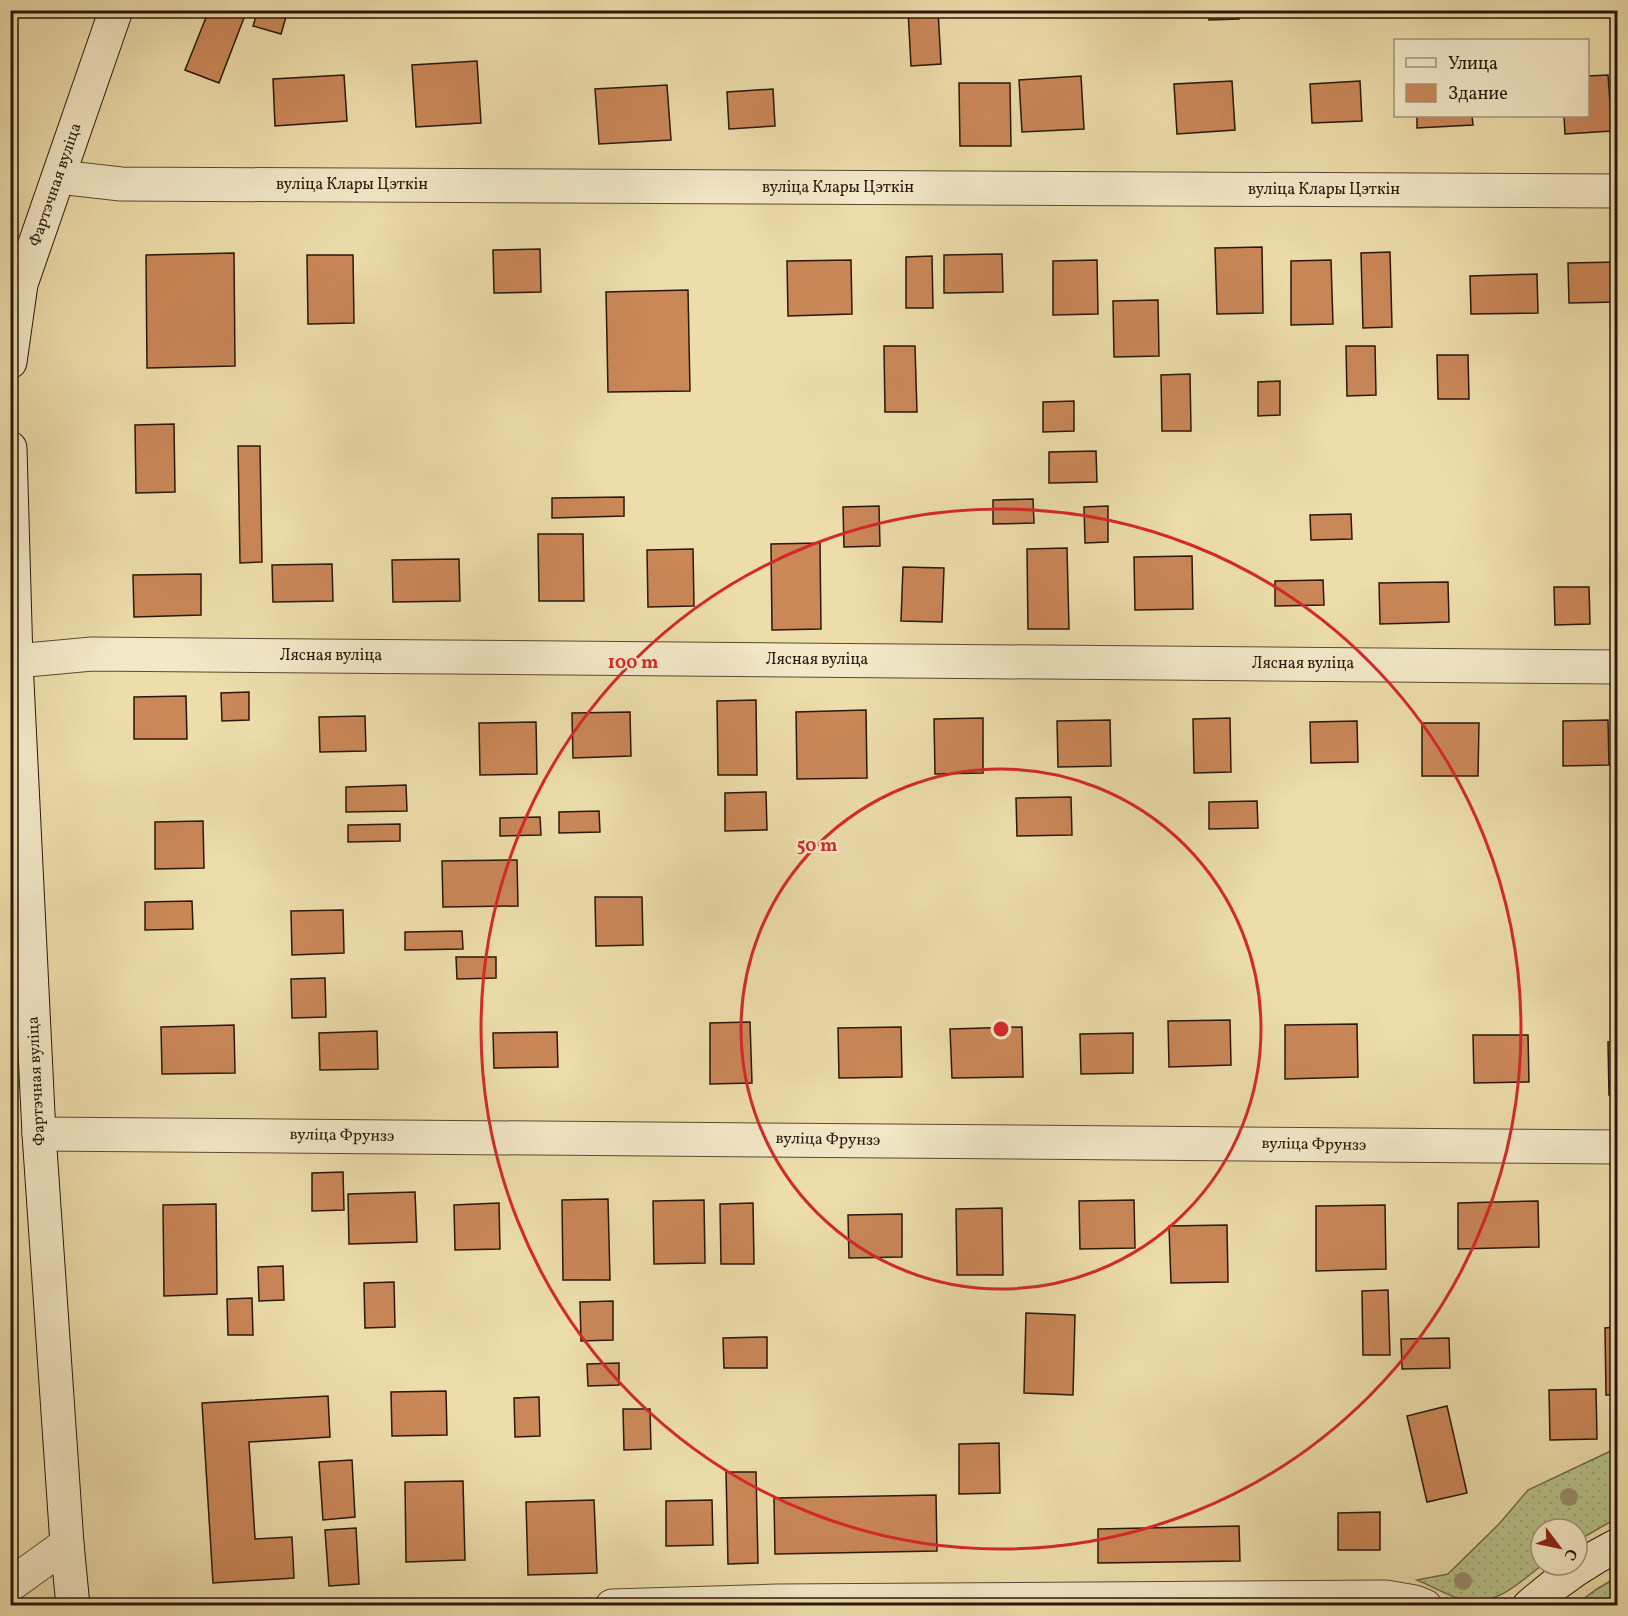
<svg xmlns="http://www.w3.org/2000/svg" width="1628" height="1616" font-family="Vollkorn,serif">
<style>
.grass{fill:url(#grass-dots);stroke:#706c4b;stroke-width:1.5}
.building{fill:#ca8758;stroke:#2b170c;stroke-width:1.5}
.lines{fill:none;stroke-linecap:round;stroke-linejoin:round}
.street-casing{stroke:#5b4834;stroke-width:35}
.secondary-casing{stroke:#2b170c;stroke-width:35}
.street{stroke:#f3e9c8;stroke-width:33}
.secondary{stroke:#f3e9c8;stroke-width:33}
.tree{fill:#998c68}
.ring{fill:none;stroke:#d62828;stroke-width:3}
.labels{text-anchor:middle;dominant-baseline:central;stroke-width:4.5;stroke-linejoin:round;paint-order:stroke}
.street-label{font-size:16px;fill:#2b170c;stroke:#f3e9c8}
.centre{fill:#d62828;stroke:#f3e9c8;stroke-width:3}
.ring-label{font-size:18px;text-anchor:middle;font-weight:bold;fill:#d62828;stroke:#f3e9c8;stroke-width:4.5;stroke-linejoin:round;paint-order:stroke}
</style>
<defs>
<pattern id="grass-dots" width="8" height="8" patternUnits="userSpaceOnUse" patternTransform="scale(1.5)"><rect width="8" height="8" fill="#b6c18a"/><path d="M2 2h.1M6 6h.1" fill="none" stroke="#9da576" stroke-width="1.8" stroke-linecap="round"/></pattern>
</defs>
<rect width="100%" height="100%" fill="#ecddaa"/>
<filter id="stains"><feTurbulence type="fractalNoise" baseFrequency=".00333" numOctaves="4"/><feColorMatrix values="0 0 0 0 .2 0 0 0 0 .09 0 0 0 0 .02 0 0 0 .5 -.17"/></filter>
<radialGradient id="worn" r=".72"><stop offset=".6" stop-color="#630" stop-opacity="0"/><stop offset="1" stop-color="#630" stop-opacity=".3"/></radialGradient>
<g class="grass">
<path d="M 1617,1448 L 1617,1518 L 1577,1541 L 1577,1529 L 1541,1529 L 1542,1565 C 1518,1584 1493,1609 1460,1599 C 1445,1594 1431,1586 1417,1580 L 1448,1574 L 1499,1524 L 1528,1490 Z"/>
<polygon points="1617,1577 1617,1605 1575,1605 1597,1589"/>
</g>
<g class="building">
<polygon points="10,10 17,10 10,42"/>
<polygon points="209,10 247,10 219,83 185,70"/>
<polygon points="258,10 288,10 281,34 253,26"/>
<polygon points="908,10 938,10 941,64 911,66"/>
<polygon points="1208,10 1238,10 1239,19 1209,20"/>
<polygon points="477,61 481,123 416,127 412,65"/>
<polygon points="344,75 347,121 275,126 273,79"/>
<polygon points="1608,75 1612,131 1565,134 1564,116 1588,116 1588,76"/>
<polygon points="1081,76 1084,129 1022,132 1019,80"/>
<polygon points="1232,81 1235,130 1177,134 1174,84"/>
<polygon points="1360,81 1362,121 1312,123 1310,84"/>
<polygon points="959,83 1010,83 1011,146 960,146"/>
<polygon points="667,85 671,140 599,144 595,89"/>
<polygon points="773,89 775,126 729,129 727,92"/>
<polygon points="1417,116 1472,116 1473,125 1417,128"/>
<polygon points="1262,247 1263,313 1217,314 1215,248"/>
<polygon points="540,249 541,292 494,293 493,250"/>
<polygon points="1390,252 1392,327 1363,328 1361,253"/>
<polygon points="234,253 235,366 147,368 146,255"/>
<polygon points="1002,254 1003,292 944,293 944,255"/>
<polygon points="307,255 353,255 354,323 308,324"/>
<polygon points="932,256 933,308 906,308 906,257"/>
<polygon points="851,260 852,314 788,316 787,261"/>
<polygon points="1097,260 1098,314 1053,315 1053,261"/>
<polygon points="1331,260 1333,324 1291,325 1291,261"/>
<polygon points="1618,262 1618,302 1569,303 1568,263"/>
<polygon points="1537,274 1538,313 1471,314 1470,276"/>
<polygon points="688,290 690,391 608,392 606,292"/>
<polygon points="1158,300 1159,356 1114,357 1113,301"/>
<polygon points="884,346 915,346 917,412 885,412"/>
<polygon points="1346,346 1375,346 1376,395 1347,396"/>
<polygon points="1437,355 1468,355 1469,399 1438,399"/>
<polygon points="1190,374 1191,431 1162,431 1161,375"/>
<polygon points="1280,381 1280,415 1258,416 1258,382"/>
<polygon points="1074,401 1074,431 1043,432 1043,402"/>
<polygon points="174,424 175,492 136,493 135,425"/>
<polygon points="238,446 260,446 262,562 240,563"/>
<polygon points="1096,451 1097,482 1049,483 1049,452"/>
<polygon points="624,497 624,516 552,518 552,498"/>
<polygon points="1033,499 1034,523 993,524 993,500"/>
<polygon points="879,506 880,546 844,547 843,507"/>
<polygon points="1108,506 1108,542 1085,543 1084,507"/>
<polygon points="1351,514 1352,539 1311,540 1310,515"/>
<polygon points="538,534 583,534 584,601 539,601"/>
<polygon points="820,543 821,629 772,630 771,544"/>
<polygon points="1067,548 1069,629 1028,629 1027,549"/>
<polygon points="693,549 694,606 648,607 647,550"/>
<polygon points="1192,556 1193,609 1135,610 1134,557"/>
<polygon points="459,559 460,601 393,602 392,560"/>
<polygon points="332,564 333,601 273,602 272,565"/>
<polygon points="903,567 944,568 942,622 901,621"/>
<polygon points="201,574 201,615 134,617 133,575"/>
<polygon points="1323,580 1324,605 1275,606 1275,581"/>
<polygon points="1448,582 1449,622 1380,624 1379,583"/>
<polygon points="1554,587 1589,587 1590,624 1555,625"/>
<polygon points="249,692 249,720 222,721 221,693"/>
<polygon points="186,696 187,739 134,739 134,697"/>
<polygon points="756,700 757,775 718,775 717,701"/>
<polygon points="866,710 867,778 797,779 796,712"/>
<polygon points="630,712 631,756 573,758 572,713"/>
<polygon points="365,716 366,751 320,752 319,717"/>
<polygon points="983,718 983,773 935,774 934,719"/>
<polygon points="1230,718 1231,772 1194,773 1193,719"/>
<polygon points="1110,720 1111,766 1058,767 1057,721"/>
<polygon points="1608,720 1609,765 1563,766 1563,721"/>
<polygon points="1357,721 1358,762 1311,763 1310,722"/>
<polygon points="536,722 537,774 480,775 479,723"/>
<polygon points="1422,723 1479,723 1478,776 1422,776"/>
<polygon points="406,785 407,811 346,812 346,787"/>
<polygon points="766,792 767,830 725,831 725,793"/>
<polygon points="1071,797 1072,835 1017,836 1016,798"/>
<polygon points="1257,801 1258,828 1209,829 1209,802"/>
<polygon points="599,811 600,832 559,833 559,812"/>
<polygon points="540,817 541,835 500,836 500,818"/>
<polygon points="203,821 204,868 155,869 155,822"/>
<polygon points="400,824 400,841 348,842 348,825"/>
<polygon points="517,860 518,906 443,907 442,861"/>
<polygon points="595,897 642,897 643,945 596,946"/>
<polygon points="192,901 193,929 145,930 145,902"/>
<polygon points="343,910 344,953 292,955 291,911"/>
<polygon points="462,931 463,949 405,950 405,932"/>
<polygon points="456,957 496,957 496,978 457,979"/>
<polygon points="325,978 326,1017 292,1018 291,979"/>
<polygon points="1230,1020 1231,1065 1169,1067 1168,1021"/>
<polygon points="750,1022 752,1083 710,1084 710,1023"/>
<polygon points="1357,1024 1358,1077 1285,1079 1285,1025"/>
<polygon points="234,1025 235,1073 162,1074 161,1027"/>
<polygon points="901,1027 902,1077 839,1078 838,1028"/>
<polygon points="1022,1027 1023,1077 952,1078 950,1029"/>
<polygon points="377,1031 378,1069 320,1070 319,1033"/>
<polygon points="557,1032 558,1067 494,1068 493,1033"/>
<polygon points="1133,1033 1133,1073 1081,1074 1080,1034"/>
<polygon points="1473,1035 1528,1035 1529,1082 1474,1083"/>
<polygon points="1608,1042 1618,1042 1618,1095 1609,1095"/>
<polygon points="343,1172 344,1210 312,1211 312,1173"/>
<polygon points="415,1192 417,1242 349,1244 348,1194"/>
<polygon points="608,1199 610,1280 563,1280 562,1200"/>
<polygon points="704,1200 705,1263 654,1264 653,1201"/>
<polygon points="1134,1200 1135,1248 1080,1249 1079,1201"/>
<polygon points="1538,1201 1539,1247 1458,1249 1458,1203"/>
<polygon points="499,1203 500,1249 455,1250 454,1205"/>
<polygon points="753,1203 754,1264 721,1264 720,1204"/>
<polygon points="216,1204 217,1294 164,1296 163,1205"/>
<polygon points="1385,1205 1386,1269 1316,1271 1316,1206"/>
<polygon points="1002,1208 1003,1275 957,1275 956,1209"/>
<polygon points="902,1214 902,1257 849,1258 848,1215"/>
<polygon points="1227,1225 1228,1282 1171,1283 1169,1226"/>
<polygon points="283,1266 284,1300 259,1301 258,1267"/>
<polygon points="394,1282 395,1327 365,1328 364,1283"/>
<polygon points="1388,1290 1390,1355 1363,1355 1362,1291"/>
<polygon points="252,1298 253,1335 228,1335 227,1299"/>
<polygon points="613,1301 613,1340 581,1341 580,1302"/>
<polygon points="1026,1313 1075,1315 1073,1395 1024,1393"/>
<polygon points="1618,1327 1618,1395 1606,1395 1605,1328"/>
<polygon points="767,1337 767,1368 724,1368 723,1338"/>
<polygon points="1449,1338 1450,1368 1402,1369 1401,1339"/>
<polygon points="619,1363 619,1385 588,1386 587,1364"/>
<polygon points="1596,1389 1597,1439 1550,1440 1549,1390"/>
<polygon points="446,1391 447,1435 392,1436 391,1392"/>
<polygon points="328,1396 330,1437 249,1442 255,1539 292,1537 294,1578 213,1583 202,1403"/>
<polygon points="539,1397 540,1436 515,1437 514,1398"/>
<polygon points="1447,1406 1467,1493 1427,1502 1407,1416"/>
<polygon points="623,1409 650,1409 651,1449 624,1450"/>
<polygon points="999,1443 1000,1493 959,1494 959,1444"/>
<polygon points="352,1460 355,1517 323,1520 319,1462"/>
<polygon points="726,1472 756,1472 758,1563 728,1564"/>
<polygon points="463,1481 465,1560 406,1562 405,1482"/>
<polygon points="936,1495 937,1551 775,1554 774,1498"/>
<polygon points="594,1500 597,1573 528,1575 526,1502"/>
<polygon points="712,1500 713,1545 666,1546 666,1501"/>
<polygon points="1380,1512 1380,1550 1338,1550 1338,1513"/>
<polygon points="1239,1526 1240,1561 1098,1563 1098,1529"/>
<polygon points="356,1528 359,1584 329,1586 325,1530"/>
</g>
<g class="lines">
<defs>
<g id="street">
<polyline points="59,177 121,184 1618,191"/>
<polyline points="16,661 92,654 1618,667"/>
<polyline points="39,1134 1618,1147"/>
<polyline points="10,1585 67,1544"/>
<polyline points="612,1606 777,1601 1386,1597 1415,1602 1425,1606"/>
</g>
<g id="secondary">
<polyline points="10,362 21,284 116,10"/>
<polyline points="10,448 16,661 39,1134 67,1544 73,1606"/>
<path d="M 1529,1606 C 1555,1583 1586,1561 1618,1545"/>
</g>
</defs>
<use href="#street" class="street-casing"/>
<use href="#secondary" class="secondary-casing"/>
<use href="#street" class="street"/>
<use href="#secondary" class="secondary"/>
</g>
<g class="tree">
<circle cx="1569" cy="1497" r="9"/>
<circle cx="1463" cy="1581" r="9"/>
</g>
<g class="ring">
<circle cx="1001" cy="1029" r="260"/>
<circle cx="1001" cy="1029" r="520"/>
</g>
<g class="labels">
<g class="street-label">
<text transform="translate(56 185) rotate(-71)">Фартэчная вуліца</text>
<text x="352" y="185">вуліца Клары Цэткін</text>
<text x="838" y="188">вуліца Клары Цэткін</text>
<text x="1324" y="190">вуліца Клары Цэткін</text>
<text x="331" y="656">Лясная вуліца</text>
<text x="817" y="660">Лясная вуліца</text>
<text x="1303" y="664">Лясная вуліца</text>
<text transform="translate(37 1081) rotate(-93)">Фартэчная вуліца</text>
<text transform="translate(342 1136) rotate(1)">вуліца Фрунзэ</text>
<text transform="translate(828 1140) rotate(1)">вуліца Фрунзэ</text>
<text transform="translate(1314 1145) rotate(1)">вуліца Фрунзэ</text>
</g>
</g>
<circle cx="1001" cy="1029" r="9" class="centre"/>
<g class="ring-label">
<text x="633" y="668">100 m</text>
<text x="817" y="851">50 m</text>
</g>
<rect width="1628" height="1616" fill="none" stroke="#ecddaa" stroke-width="36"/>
<rect x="12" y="12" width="1604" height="1592" fill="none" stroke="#2b170c" stroke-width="3"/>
<rect x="18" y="18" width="1592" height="1580" fill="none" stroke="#2b170c" stroke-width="1.5"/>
<rect x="1394" y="39" width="195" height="78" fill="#f3e9c8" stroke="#a3957d" stroke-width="1.5"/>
<rect x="1406" y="58" width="30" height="9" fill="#f3e9c8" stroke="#a3957d" stroke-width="1.5"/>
<text x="1448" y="69" font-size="18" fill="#2b170c">Улица</text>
<rect x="1406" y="84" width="30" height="18" fill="#ca8758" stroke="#a3957d" stroke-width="1.5"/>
<text x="1448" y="99" font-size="18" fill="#2b170c">Здание</text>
<g transform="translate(1559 1547) rotate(122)"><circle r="28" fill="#f3e9c8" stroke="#a3957d" stroke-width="1.5"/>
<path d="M0-4.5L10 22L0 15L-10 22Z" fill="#8f2418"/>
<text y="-9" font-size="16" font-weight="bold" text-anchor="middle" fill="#2b170c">С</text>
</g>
<rect width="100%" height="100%" filter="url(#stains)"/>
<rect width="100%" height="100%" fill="url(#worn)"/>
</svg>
